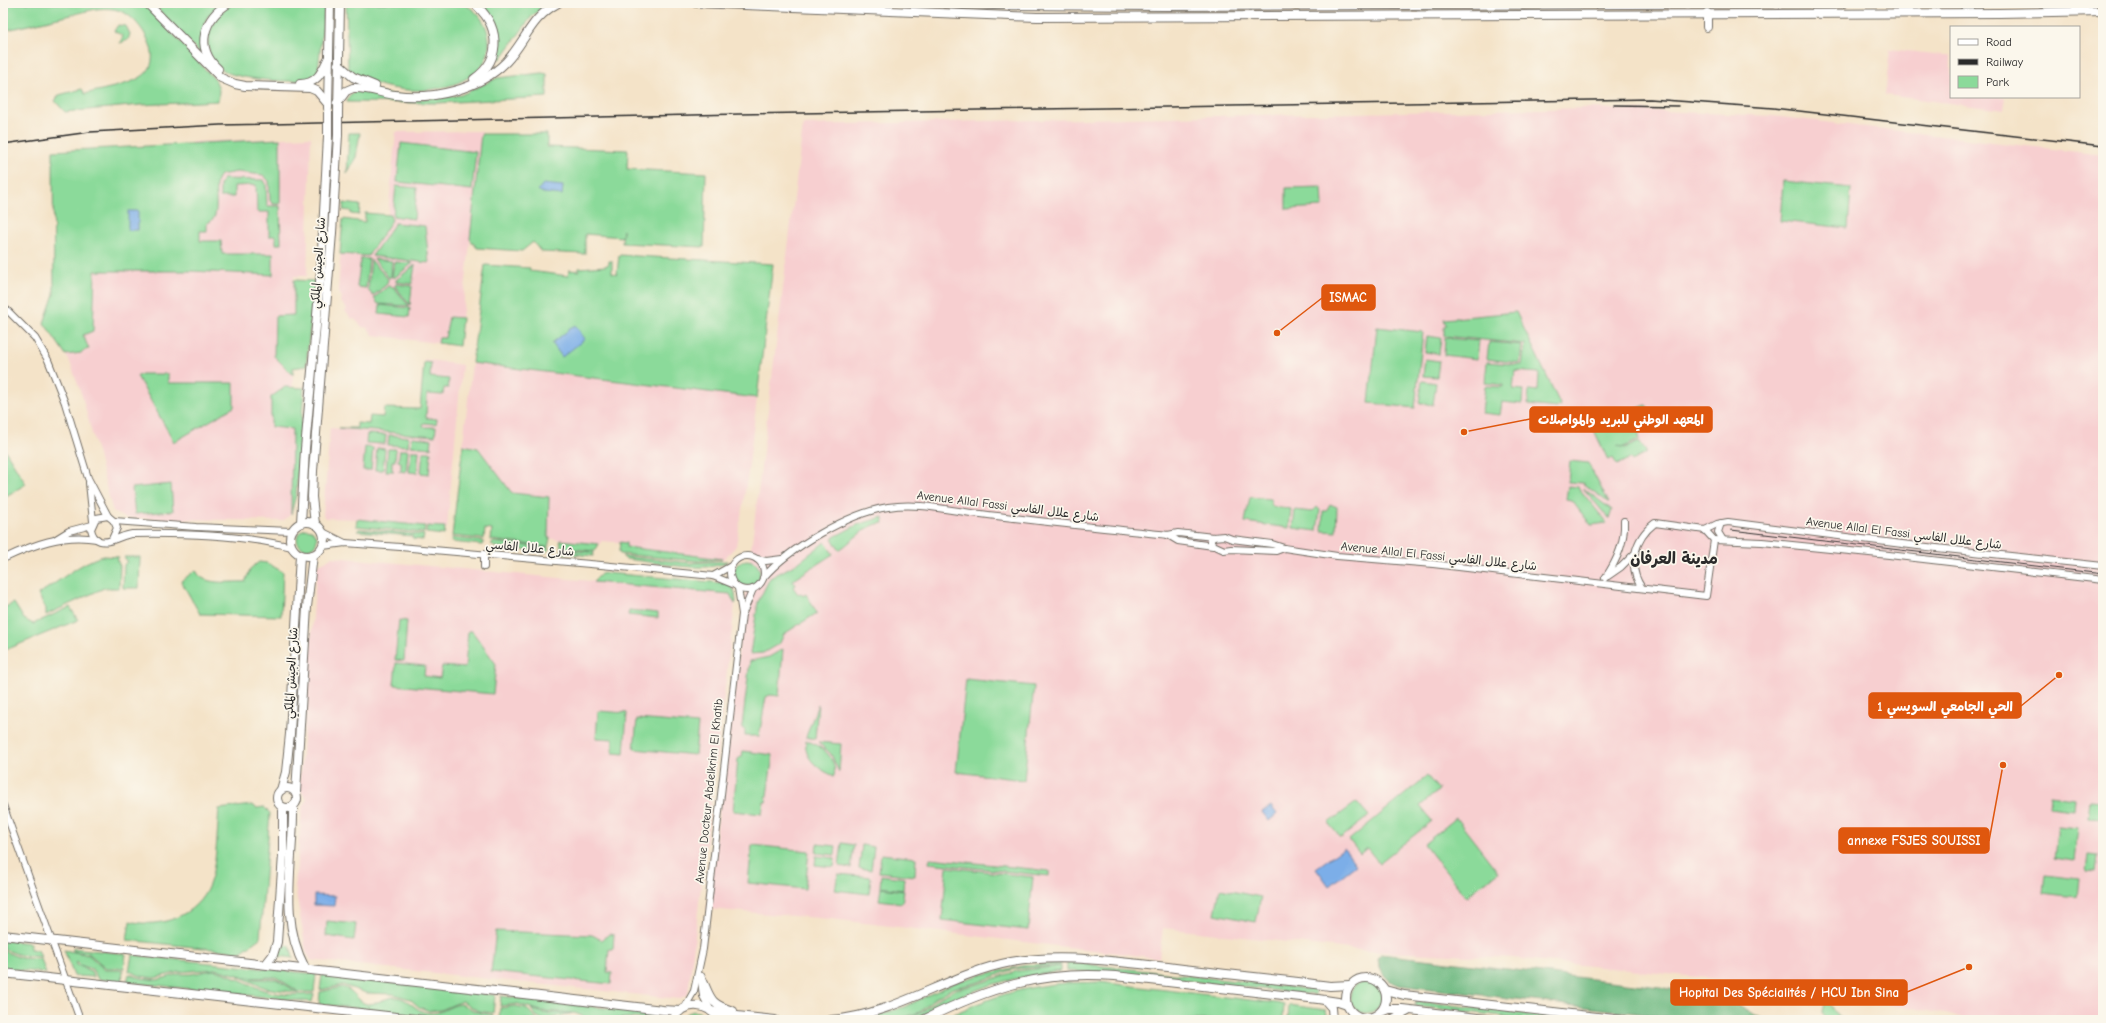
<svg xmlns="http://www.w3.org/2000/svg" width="2106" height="1023" font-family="'Comic Neue','Playpen Sans Arabic',sans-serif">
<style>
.built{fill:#f7cfd0}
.green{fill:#8bda9a;stroke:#5b8262}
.forest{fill:#70ba82;stroke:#4e7256}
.water{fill:#7baee8;stroke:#536c8a}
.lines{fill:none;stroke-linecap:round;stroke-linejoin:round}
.tertiary-casing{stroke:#716b62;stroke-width:8}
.primary-casing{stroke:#716b62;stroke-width:10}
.trunk-casing{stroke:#716b62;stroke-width:10}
.tertiary{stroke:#fff;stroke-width:6}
.primary{stroke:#fff;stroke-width:8}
.trunk{stroke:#fff;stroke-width:8}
.tram{stroke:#2b2b2b;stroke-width:1}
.rail{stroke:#2b2b2b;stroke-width:1.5}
.primary-bridge-casing{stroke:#716b62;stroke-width:10;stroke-linecap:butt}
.primary-bridge{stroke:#fff;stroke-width:8}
.labels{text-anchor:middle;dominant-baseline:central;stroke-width:3.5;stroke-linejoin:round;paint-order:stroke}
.street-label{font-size:12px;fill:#2b2b2b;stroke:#fbf7ec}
.district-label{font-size:16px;font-weight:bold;fill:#2b2b2b;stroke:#fbf7ec}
.leader{fill:none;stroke:#df570e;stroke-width:1.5}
.callout-dot{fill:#df570e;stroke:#fbf7ec;stroke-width:1.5}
.callout{fill:#df570e;stroke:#df570e;stroke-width:1.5}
.callout-label{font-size:13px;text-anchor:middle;font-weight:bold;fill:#fff}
</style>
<rect width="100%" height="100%" fill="#fbf7ec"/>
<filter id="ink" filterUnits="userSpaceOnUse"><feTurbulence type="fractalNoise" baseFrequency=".025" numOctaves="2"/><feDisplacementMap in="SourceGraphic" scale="8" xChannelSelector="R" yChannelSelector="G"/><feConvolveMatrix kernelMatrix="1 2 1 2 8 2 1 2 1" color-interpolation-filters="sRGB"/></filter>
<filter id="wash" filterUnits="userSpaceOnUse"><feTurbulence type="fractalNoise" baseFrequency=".012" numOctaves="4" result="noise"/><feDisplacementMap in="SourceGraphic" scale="16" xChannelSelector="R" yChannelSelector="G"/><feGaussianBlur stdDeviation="0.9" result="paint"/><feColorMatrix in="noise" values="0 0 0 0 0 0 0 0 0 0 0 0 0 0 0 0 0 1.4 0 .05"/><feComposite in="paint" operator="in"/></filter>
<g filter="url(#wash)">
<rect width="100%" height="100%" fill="#f4e3c8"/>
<g class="built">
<polygon points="1890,49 1951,56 1951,97 2006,97 2004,110 1885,95"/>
<polygon points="1589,108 1773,116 2103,155 2103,1020 1975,1020 1813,989 1513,958 1367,951 1163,928 1159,958 831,919 707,909 803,125"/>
<polygon points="482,131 459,346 373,335 368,328 362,327 354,318 352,319 345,311 347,309 341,302 342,297 338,292 343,219 365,222 365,213 388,215 396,132"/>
<polygon points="311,137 307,276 294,276 291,514 283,521 125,518 113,512 82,396 70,362 59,345 93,331 95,271 192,142"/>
<polygon points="424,359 462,365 447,528 357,519 325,518 323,515 330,428 418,435"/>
<polygon points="472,363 757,398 748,473 736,546 724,559 626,547 626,543 601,541 601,544 560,540 454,525"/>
<polygon points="333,557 730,594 735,604 688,994 679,999 311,960 306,952 295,886 302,810 307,799 299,789 317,566"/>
</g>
<g class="green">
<path d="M 3,3 L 142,3 L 151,10 L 216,81 L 219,90 L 218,101 L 141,105 L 65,112 L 55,101 L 59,95 L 82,89 L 85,94 C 102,89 134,85 146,73 C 163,56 142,23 125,13 C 116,8 106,8 96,9 L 3,31 Z"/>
<path d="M 152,3 L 225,3 C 196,21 205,28 202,55 Z"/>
<path d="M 234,3 L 325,3 L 318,71 C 315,74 312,78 309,79 C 294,84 237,79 224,71 C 196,52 208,16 234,3 Z"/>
<path d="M 346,3 L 461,3 C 489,13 500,51 476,72 C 444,99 378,95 348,68 Z"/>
<path d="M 481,3 L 540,3 L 548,4 L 532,16 L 500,60 L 498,56 C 505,31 495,22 481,3 Z"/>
<polygon points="118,25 126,26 130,34 128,40 120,43 123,36 114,31"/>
<path d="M 542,73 L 547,74 L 547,97 L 437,103 L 347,102 C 348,93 355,91 363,90 L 422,99 L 439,98 L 461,95 L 497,78 Z"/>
<polygon points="349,133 360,133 356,157 347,174"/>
<polygon points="481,134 547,134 547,147 628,150 627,169 706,173 704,247 622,243 623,230 622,237 585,234 585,254 541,252 533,242 522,251 477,248 470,239"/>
<path d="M 280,139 L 280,204 L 273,204 L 270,201 L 269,181 L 263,175 L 237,172 L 220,175 C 209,186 225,218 207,223 L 207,231 L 200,231 L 200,241 L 221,241 L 222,254 L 273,254 L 273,275 L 191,271 L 95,271 L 93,331 L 83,335 L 89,349 L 84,350 L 81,353 L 66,355 L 44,323 L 54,294 L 53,151 Z"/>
<polygon points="401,143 476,152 472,190 397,182"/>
<polygon points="223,179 264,180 266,184 267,206 280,206 281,244 276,244 276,236 269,236 269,212 257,212 256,185 234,186 234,197 220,197 220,184"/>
<polygon points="1783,181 1851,188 1848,228 1780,221"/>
<polygon points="396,186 417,188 414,219 393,216"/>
<polygon points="1322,187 1323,207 1286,209 1286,188"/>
<polygon points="344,203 360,205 359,215 351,214 351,211 343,210"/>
<polygon points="365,213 390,215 392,220 368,256 340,254 343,219 365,222"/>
<polygon points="395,223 425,226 429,263 372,256"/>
<polygon points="619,255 773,264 757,398 472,363 485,265 530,268 530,271 568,276 569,270 579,271 579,268 605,266 609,264 609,261 612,261 612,273 617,274"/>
<polygon points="361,258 369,259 366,288 357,287"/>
<polygon points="374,259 392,261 391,277 389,278"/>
<polygon points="371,260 388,279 387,284 373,296 368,290"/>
<polygon points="394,262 413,263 394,278 392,277"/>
<polygon points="415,265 412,284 396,282 396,280"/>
<polygon points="294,280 315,281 306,366 293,368 293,375 274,356 275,316 294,315"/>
<polygon points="396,284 412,286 410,305 395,286"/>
<polygon points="388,286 394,287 409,306 378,304 374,298"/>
<polygon points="380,305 410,308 409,317 379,314"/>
<polygon points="1516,312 1561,406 1558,406 1557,408 1528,405 1529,390 1538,391 1539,373 1515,371 1513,389 1523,390 1522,404 1502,402 1500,415 1482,413 1485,386 1503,387 1503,385 1485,383 1487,362 1522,365 1525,344 1444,336 1444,328 1446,325 1444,319"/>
<polygon points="449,317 462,318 459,346 438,343 439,338 445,338"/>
<polygon points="1377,327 1423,332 1415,408 1369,403"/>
<polygon points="1427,336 1441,338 1439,354 1425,352"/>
<polygon points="1445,338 1479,341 1477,359 1444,355"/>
<polygon points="1489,342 1522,345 1520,363 1487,359"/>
<polygon points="1425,359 1439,361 1437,377 1423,376"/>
<polygon points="424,362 431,363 430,377 449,379 448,388 444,388 443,395 427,394 426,418 437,419 436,424 424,423 423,427 436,427 435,436 338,428 357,428 357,423 369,424 370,416 383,417 384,408 420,409"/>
<polygon points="142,374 168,374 168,383 234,383 234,407 174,442 137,376"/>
<polygon points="1422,381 1436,383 1433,405 1419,403"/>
<polygon points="285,387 304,388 296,495 291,514 292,429 271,427 271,397"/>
<polygon points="1646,405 1649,409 1649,420 1640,429 1634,430 1639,430 1639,440 1624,447 1617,446 1625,448 1639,442 1646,450 1645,454 1632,461 1630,458 1617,465 1613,458 1608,460 1592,426 1626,411 1629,416 1637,412 1636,409"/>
<polygon points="367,434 386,435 385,444 366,443"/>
<polygon points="389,435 409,437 408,446 388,445"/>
<polygon points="412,437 432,439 431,448 411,446"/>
<polygon points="463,445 478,448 512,493 549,497 548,538 550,538 548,547 491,540 492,530 485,529 484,539 452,536"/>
<polygon points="3,447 26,484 3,498"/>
<polygon points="365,447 373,448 371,470 363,470"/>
<polygon points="377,448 385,449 383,470 375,470"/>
<polygon points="388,449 396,449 395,461 392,461 392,469 394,471 386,471"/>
<polygon points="400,450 408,450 406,472 398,471 401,470 401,462 398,461"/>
<polygon points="411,451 419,451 417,473 409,472"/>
<polygon points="423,452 431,452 429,474 421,473"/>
<polygon points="1570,461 1588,463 1609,503 1582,483 1568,482"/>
<polygon points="171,484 173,511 135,514 132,488"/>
<polygon points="1568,486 1578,487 1607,523 1591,525 1571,500 1566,499"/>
<polygon points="1583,488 1612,510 1609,519"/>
<polygon points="1250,497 1271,499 1271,504 1274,507 1291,509 1289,528 1245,522"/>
<polygon points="1330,504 1337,507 1336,532 1322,531 1323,511 1326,511"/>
<polygon points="1317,507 1320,510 1317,531 1293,528 1295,510 1312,512"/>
<path d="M 883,517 L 883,523 C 866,524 853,541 839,550 L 832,538 L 857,525 Z"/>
<polygon points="357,519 425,526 424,533 356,526"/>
<polygon points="427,526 445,527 444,535 426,533"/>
<circle cx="307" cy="539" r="10"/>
<polygon points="359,529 424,535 423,540 413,539 412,536 357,531"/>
<polygon points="452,538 483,541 483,543 482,545 451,542"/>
<polygon points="560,540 599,544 595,551 561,548"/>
<polygon points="494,542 548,548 549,549 546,552 494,547 491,544"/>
<polygon points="620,542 626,543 626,547 722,559 697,561 620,554 619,551"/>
<polygon points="825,542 833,554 793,580 796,585 793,587 798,594 801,593 803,596 806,594 817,613 784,634 780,643 763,653 750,654 758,602 770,578 798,563"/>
<polygon points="561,550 594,552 593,556 561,553"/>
<path d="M 103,556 L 119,557 L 117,560 L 120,566 L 119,588 L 104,588 L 46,615 L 46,609 L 38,594 C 61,581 78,563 103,556 Z"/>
<path d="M 622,556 L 690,563 L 728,561 C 709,575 649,561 625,559 Z"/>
<polygon points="124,557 140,557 139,588 123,588 124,565 127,561"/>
<circle cx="747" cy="573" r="13"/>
<path d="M 259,562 L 267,563 L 283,572 L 281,616 L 200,614 L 181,581 L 196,570 C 202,587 230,581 245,582 L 251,568 Z"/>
<path d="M 606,573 L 724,583 C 735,586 735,592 736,602 L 735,604 L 730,594 L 593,582 L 601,574 Z"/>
<polygon points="14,603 24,619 33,624 70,607 78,620 3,651 3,608"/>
<polygon points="629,610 658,613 658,618 628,615"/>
<polygon points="399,620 407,621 404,661 395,660"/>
<polygon points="468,631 472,631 496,664 493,694 394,685 396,663 425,666 424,676 440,678 442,666 465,668"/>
<polygon points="783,649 779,696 770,695 766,697 759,736 745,736 745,731 742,726 750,661 769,657"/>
<polygon points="966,679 1034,686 1024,780 956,772"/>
<polygon points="818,704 815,739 806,737"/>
<polygon points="598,711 627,713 624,754 613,753 613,739 596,738"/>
<polygon points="637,719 698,724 695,755 634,749"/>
<path d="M 806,741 C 821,744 838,759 834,776 C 820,770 803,759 806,741 Z"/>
<polygon points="818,742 841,744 839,772 831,754"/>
<polygon points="743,751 773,755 766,802 764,802 762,814 733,811 738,759 742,756"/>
<polygon points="1427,776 1439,790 1420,806 1432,821 1379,863 1367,848 1360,854 1349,840"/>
<polygon points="2050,795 2074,798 2073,810 2049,807"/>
<polygon points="2090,800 2103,801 2103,819 2088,818"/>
<polygon points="1357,802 1369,816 1341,838 1328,823"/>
<path d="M 252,805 L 257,808 L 264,807 L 270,813 L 260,938 L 241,952 L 127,940 L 130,921 C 160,929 197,916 209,885 C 217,866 217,830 219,809 Z"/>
<polygon points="1456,818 1498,872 1466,897 1424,844"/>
<polygon points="2058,826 2078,828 2074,861 2054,858"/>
<polygon points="842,843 854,845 851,868 839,866"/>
<polygon points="817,844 836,846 835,855 816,853"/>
<polygon points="752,845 809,851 805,889 748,883"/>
<polygon points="862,845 874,847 871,870 859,868"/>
<polygon points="881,854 916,858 915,876 879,872"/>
<polygon points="2089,854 2098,855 2096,872 2087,871"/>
<polygon points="816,856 835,858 834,867 815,865"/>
<polygon points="930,858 1049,871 1049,876 929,863"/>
<polygon points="947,867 1033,877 1028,930 942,920"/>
<polygon points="838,874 871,877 869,894 835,890"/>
<polygon points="881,875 904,878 903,890 880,887"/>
<polygon points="2045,875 2079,879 2077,897 2043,893"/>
<polygon points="881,888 904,891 902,903 879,900"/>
<polygon points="1220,889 1261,897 1256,922 1215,914"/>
<polygon points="327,921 356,924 354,940 326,936"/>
<polygon points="496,931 592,935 602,940 609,934 614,935 613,949 609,949 607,972 612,973 611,984 491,972"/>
<polygon points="3,940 30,943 30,949 38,950 41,957 20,955 3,949"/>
<polygon points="287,945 290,946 293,958 279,956 282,946"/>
<polygon points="73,948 126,954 124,968 106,968 88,953 73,951"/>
<polygon points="64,950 89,955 105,970 123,970 122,982 98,979 92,969 80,965 76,961 77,965 91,971 94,977 74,976"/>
<polygon points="3,951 21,958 41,959 46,973 3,968"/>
<polygon points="132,955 316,974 314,992 299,992 276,977 249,978 216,969 179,972 154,978 141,976 129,971"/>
<polygon points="1067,962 1316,990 1315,995 1120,973 1067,971"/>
<polygon points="1061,963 1061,965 1014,969 976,983 953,988 935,998 920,1012 896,1020 861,1020 904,1007 956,982 980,975 1027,965"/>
<path d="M 1061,966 L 1061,971 C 1032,975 1002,980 974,991 C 952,999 925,1020 901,1020 L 922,1012 L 937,999 L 956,989 L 975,985 L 1017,971 Z"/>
<path d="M 213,970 C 228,972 241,981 256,987 C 275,996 294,995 314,994 L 312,1002 L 127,982 L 129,974 L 141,978 L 157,980 L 179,974 L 191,974 Z"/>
<polygon points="322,975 495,995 493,1013 478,1011 462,1001 441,1010 429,1011 419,1007 410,999 393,994 366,993 343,985 320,990"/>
<polygon points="238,976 255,979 276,979 299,993 265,988"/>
<circle cx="1366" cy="997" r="16"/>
<path d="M 1099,982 L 1284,1004 L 1283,1020 L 942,1020 C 977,1002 1016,988 1056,984 C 1070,982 1085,983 1099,982 Z"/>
<path d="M 342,987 C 354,989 356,1000 366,1004 C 375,1005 384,998 394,997 C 409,997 414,1011 428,1013 C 441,1015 449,1005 461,1004 L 477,1012 L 493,1015 L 493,1020 L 463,1020 L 319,1004 L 320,992 Z"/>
<polygon points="501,996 655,1014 654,1020 629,1018 593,1020 574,1013 543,1020 536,1016 531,1009 544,1013 572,1013 541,1011 518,1004 500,1006"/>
<polygon points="1825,998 1838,1016 1844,1020 1832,1020 1824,1017 1822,1013"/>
<polygon points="1416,1001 1582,1020 1538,1020 1415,1006"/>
<polygon points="1289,1005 1326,1010 1328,1020 1288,1020"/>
<polygon points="515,1006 526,1008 538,1020 499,1020 500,1008"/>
<polygon points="694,1011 706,1014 712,1020 679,1020 688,1013"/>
</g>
<path class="forest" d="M 1381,954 L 1710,993 C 1731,999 1748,1014 1768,1020 L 1694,1020 L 1398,985 C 1386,981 1378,970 1378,957 Z"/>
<g class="water">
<polygon points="543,184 563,186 562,195 543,193 538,190"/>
<rect x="128" y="211" width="10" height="19"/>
<polygon points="575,325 585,339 562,357 552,343"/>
<polygon points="1271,806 1277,814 1269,821 1262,812"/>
<polygon points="1344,848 1356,865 1329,886 1316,868"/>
<polygon points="314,895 335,896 334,906 314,905"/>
</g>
</g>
<g filter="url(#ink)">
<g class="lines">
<defs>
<g id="tertiary">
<polyline points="3,306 35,338 48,360 65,403 88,478 108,516"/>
<polyline points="89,483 93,521"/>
<polyline points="114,521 196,527 291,531"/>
<polyline points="1721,523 1718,532 1723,540"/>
<polyline points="1705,530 1717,524 1728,522 1918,546 2103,566"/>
<polyline points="323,532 345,543"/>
<polyline points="1168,535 1178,541 1213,546"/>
<polyline points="1213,537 1211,540 1211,544 1224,550 1231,549 1276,551 1284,548"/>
<polyline points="56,539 69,531 92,525"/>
<path d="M 112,539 L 117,528 L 114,521 L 108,516 L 96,518 L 91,529 C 92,534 94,539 100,541 C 109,544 122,535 132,534 C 184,533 241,535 292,547"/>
<polyline points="1714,540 1762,542 1889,555 2103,580"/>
<polyline points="323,546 345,543 400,547 601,565 713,576 735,585"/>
<circle cx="747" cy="573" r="17"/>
<path d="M 3,559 C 32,545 63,533 97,539"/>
<polyline points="757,559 766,561 782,559"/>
<polyline points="484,567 484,554"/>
<polyline points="713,576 731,566"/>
<polyline points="1608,576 1621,567 1633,555"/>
<path d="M 763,578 C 789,548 849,513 888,507 C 920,502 950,511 981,514 C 1043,522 1106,528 1168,535 L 1178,533 L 1213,537 L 1224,536 L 1232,539 L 1272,544 L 1284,548 L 1337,556 L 1433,564 L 1706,596 L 1714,540 L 1705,530 L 1655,523 C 1634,539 1627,567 1642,588"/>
<path d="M 1605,578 C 1617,561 1625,542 1624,521"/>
<polyline points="743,613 753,589"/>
<polyline points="3,805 80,1020"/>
<polyline points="701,980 703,996 710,1009"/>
<polyline points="685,1007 694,991 703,949 742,614 738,588"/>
</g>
<g id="primary">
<polyline points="696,3 1037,17 1999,13 2103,11"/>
<polyline points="945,3 993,5 1165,6 1844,3"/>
<polyline points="1707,13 1707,27"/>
<polyline points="328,108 330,3"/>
<polyline points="338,113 340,3"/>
<circle cx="307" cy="539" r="17"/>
<polyline points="301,523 305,449 321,270 328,136"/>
<polyline points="315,524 312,497 313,471 332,233 338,135"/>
<circle cx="287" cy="798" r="10"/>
<polyline points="281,790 286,772 290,734 300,555"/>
<polyline points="296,793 307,607 313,555"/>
<path d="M 293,807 C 294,862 278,917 305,968"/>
<polyline points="3,935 663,1010 680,1011"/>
<polyline points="266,964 273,955 277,942 283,855 283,808"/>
<polyline points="3,973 423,1020"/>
<path d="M 701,977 C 711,997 708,1004 733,1011"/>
<circle cx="1366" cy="998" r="20"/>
<polyline points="1385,990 1404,995 1623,1020"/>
<polyline points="1325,1000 1332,1008 1333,1020"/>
<polyline points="711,1011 727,1015 775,1020"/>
<polyline points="1381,1012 1388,1009 1402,1009 1494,1020"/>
<path d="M 673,1020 C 683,1000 708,1002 719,1020"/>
<path d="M 831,1020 C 896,1015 948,974 1011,962 C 1063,953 1116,962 1168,967 C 1222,974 1276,979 1330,986 L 1350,985"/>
<path d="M 923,1020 C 988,988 1042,970 1115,976 L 1318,999 L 1338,1002 L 1347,1005"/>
<polyline points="1391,1020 1408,1011"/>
</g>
<g id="trunk">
<polyline points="147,3 221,78 235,84 245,86 310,88 317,91 328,104"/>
<path d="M 473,3 C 499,22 504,59 474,79"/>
<polyline points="338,64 353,77 375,86"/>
<path d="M 218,69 C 194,47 204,18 229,3"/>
<path d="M 300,84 C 317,84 322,72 328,59"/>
<path d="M 337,103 L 346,91 L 353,88 C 367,87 381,93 395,95 C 433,100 478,90 506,62 C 526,41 530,18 558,3"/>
</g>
</defs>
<use href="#tertiary" class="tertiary-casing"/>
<use href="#primary" class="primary-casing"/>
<use href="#trunk" class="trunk-casing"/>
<use href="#tertiary" class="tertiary"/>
<use href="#primary" class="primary"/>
<use href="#trunk" class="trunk"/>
<polyline class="tram" points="1731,530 2103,574"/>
<g class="rail">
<polyline points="1614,105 1678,106"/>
<polyline points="3,144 90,132 220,125 740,114 1650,99 1773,108 2103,146"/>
</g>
<defs>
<g id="primary-bridge">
<polyline points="338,113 338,135"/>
<polyline points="328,136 328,112"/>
</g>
</defs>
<use href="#primary-bridge" class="primary-bridge-casing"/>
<use href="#primary-bridge" class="primary-bridge"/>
</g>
</g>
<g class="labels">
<g class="street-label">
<text transform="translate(318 263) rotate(-86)">شارع الجيش الملكي</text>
<text transform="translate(1008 506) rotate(7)">Avenue Allal Fassi شارع علال الفاسي</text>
<text transform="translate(1904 533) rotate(7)">Avenue Allal El Fassi شارع علال الفاسي</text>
<text transform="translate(530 548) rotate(5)">شارع علال الفاسي</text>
<text transform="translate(1439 556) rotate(6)">Avenue Allal El Fassi شارع علال الفاسي</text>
<text transform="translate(291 673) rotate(-87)">شارع الجيش الملكي</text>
<text transform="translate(709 791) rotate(-84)">Avenue Docteur Abdelkrim El Khatib</text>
</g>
<g class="district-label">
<text x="1674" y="559">مدينة العرفان</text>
</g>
</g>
<path class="leader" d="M1277 333L1322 298M1464 432L1530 419M2059 675L2021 706M2003 765L1989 841M1969 967L1907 992"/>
<g class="callout-dot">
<circle cx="1277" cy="333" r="4"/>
<circle cx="1464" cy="432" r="4"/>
<circle cx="2059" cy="675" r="4"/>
<circle cx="2003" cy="765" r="4"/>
<circle cx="1969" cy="967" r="4"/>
</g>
<g class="callout">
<rect x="1322" y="285" width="53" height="25" rx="4"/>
<rect x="1530" y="407" width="182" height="25" rx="4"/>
<rect x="1869" y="693" width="152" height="25" rx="4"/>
<rect x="1839" y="828" width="150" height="25" rx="4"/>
<rect x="1671" y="980" width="236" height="25" rx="4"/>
</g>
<g class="callout-label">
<text x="1348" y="302">ISMAC</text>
<text x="1621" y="424">المعهد الوطني للبريد والمواصلات</text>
<text x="1945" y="711">الحي الجامعي السويسي 1</text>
<text x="1914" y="845">annexe FSJES SOUISSI</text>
<text x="1789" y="997">Hopital Des Spécialités / HCU Ibn Sina</text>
</g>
<rect width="2106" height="1023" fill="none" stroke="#fbf7ec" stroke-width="16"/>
<rect x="1950" y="26" width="130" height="72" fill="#fbf7ec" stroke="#a8a59f"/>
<rect x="1958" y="39" width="20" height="6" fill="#ffffff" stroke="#a8a59f"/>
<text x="1986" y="46" font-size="12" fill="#2b2b2b">Road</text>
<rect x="1958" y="59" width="20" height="6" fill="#2b2b2b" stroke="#a8a59f"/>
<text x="1986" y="66" font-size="12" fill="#2b2b2b">Railway</text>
<rect x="1958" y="76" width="20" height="12" fill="#8bda9a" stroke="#a8a59f"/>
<text x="1986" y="86" font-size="12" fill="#2b2b2b">Park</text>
</svg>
